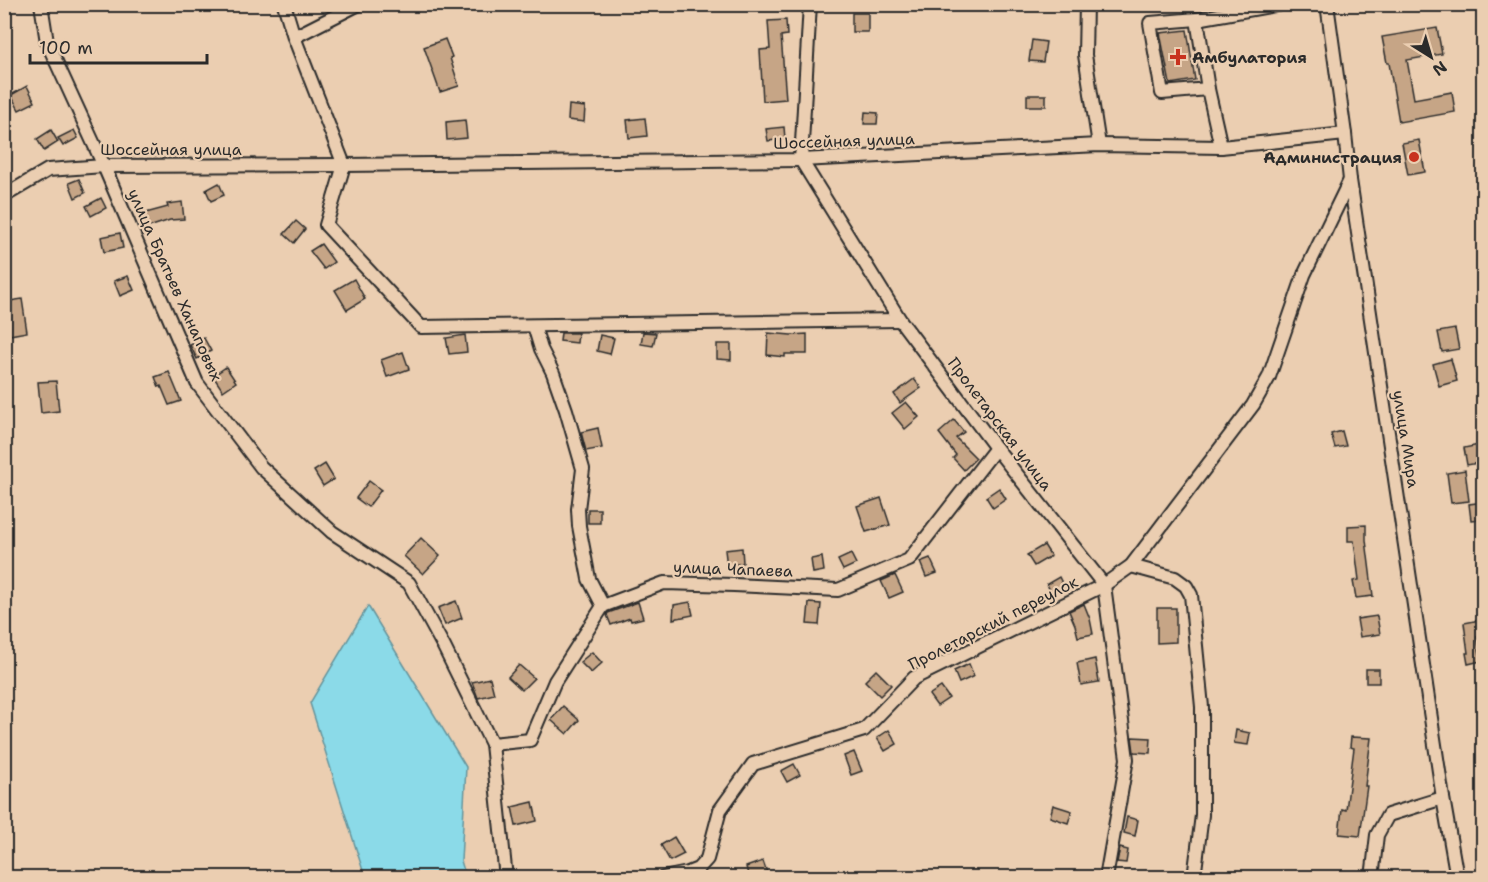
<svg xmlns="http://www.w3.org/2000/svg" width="1488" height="882" font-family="'Shantell Sans',sans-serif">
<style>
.water{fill:#8bdae8;stroke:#65949c;stroke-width:1.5}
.building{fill:#c6a586;stroke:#2b2b2b;stroke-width:1.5}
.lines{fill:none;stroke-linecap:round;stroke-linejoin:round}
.minor-casing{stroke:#2b2b2b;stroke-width:16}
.minor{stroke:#ebceb1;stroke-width:12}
.poi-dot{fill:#c8321e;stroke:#ebceb1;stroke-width:2}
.labels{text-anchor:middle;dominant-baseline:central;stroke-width:4.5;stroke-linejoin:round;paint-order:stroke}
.poi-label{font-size:16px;font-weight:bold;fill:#2b2b2b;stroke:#ebceb1;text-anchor:start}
.street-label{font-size:16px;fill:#2b2b2b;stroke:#ebceb1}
</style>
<rect width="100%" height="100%" fill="#ebceb1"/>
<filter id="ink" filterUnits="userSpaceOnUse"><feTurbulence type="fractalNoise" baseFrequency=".0167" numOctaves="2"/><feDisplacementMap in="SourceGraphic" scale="12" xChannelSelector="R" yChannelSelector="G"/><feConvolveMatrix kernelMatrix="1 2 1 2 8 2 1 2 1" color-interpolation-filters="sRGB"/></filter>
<g filter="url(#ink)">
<polygon class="water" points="368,606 466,767 461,861 466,877 365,877 310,703"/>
<g class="building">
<rect x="852" y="13" width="16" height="19"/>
<polygon points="786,20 787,35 781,36 786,99 763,101 760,50 770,49 768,21"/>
<polygon points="1437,28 1442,54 1407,60 1414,99 1452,92 1455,112 1399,122 1389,63 1387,63 1382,37"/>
<polygon points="1187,30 1195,80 1170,84 1160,33"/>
<polygon points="445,39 452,57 450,58 459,86 440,92 424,47"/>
<polygon points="1032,40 1046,42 1043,62 1029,61"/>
<polygon points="27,86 35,102 19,110 11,95"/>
<rect x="1027" y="95" width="19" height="11"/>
<polygon points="569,105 585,107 584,122 568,120"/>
<polygon points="865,112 878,113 877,124 864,124"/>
<polygon points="645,118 647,136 629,138 627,120"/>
<polygon points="465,120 467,138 447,140 446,122"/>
<polygon points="784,127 785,139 768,141 766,129"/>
<polygon points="51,130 58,142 44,151 37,139"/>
<polygon points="74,130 78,138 63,146 58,138"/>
<polygon points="1419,140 1425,172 1408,175 1402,143"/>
<polygon points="79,179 85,193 75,198 69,183"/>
<polygon points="219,183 224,195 211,201 206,190"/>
<polygon points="101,198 106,208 91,216 86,206"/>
<polygon points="182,202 184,219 170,220 146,228 142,214 168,207 167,204"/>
<polygon points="296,221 305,229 294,243 284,234"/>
<polygon points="120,233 123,248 104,252 101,237"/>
<polygon points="321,244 334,262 324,269 310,251"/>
<polygon points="128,276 134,290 120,296 114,281"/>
<polygon points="354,279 365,299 347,310 335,290"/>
<polygon points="22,299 27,332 4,336 4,302"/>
<polygon points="1455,329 1459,349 1442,352 1438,332"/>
<polygon points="643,332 656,333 653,346 641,344"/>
<polygon points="561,333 578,333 577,343 560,341"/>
<polygon points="768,333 791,335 807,334 807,354 785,354 785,357 767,355"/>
<polygon points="465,335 467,352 449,354 446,338"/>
<polygon points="600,335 614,338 610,354 597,351"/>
<polygon points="204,338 211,351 197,359 190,345"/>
<polygon points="717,344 731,344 731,360 717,359"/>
<polygon points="403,352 409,369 387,377 381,360"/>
<polygon points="1451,359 1457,381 1439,386 1433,364"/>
<polygon points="226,367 236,382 223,391 213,376"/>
<polygon points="169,372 181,401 169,405 161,386 159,387 155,377"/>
<polygon points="914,379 921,388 900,403 894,394"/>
<polygon points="56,381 59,411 41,413 38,382"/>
<polygon points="906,402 919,417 905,429 892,413"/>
<polygon points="954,420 964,432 956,438 976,458 964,470 953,458 956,455 939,433"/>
<polygon points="598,428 602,448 586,451 581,432"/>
<polygon points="1342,431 1346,446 1335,448 1331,434"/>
<polygon points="1484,444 1484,462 1467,465 1464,448"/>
<polygon points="325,464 334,479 323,486 314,471"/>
<polygon points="1465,470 1469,501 1451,503 1447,473"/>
<polygon points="369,481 381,490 368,507 356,498"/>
<polygon points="999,488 1006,499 993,508 986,497"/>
<polygon points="881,498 890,525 866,532 857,506"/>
<polygon points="1484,502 1484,519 1471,520 1469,504"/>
<rect x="588" y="509" width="12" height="14"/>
<polygon points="1366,525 1366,540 1373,596 1356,598 1353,581 1359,580 1354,541 1348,541 1348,526"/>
<polygon points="421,538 440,556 423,574 404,556"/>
<polygon points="1044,545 1051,556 1034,566 1027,555"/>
<polygon points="742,548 743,563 727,566 725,550"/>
<polygon points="851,554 856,564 843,570 838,560"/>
<polygon points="822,557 824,571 813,573 811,559"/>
<polygon points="930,558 937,573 926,577 920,562"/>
<polygon points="895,575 903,592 889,598 881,581"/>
<polygon points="1059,577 1064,587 1051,593 1047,584"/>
<polygon points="456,601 462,618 445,625 438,608"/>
<polygon points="638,602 643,618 631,621 630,618 611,625 607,615 608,613"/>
<polygon points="690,602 693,615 673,619 674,605"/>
<polygon points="809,603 821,604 819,625 807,624"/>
<polygon points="1084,604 1090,619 1093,634 1078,637 1075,625 1069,611"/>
<polygon points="1157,608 1176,608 1176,642 1157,643"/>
<polygon points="1377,616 1380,634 1360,637 1357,619"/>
<polygon points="1480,620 1483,636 1477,636 1481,661 1468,664 1466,653 1468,653 1464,623"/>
<polygon points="592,652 602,663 591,673 580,662"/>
<polygon points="1095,659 1099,682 1081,685 1077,663"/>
<polygon points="969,664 974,676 959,683 954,671"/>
<polygon points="519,665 534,678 522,690 508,677"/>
<rect x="1366" y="669" width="13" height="14"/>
<polygon points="876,670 891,685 880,696 865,681"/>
<polygon points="490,678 494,694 478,698 472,682"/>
<polygon points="941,687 949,698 937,706 929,695"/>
<polygon points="563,706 579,720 567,734 551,720"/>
<polygon points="889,730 897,744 885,751 877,738"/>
<polygon points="1236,730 1250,733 1248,745 1234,743"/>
<polygon points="1132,737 1151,738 1150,753 1134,752"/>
<polygon points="1351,737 1371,738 1365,786 1367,786 1360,836 1339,834 1342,809 1346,810 1354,748 1350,747"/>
<polygon points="854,752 862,771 851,775 844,756"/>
<polygon points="794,764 800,775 787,782 781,771"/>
<polygon points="533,802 537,821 516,826 512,807"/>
<polygon points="1053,805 1072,811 1068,823 1050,817"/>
<polygon points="1127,817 1138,820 1135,836 1124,833"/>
<polygon points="674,837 684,854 670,861 661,845"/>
<polygon points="1120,848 1128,850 1126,863 1117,862"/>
<polygon points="763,861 769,878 749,878 746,867"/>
</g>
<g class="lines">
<defs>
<g id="minor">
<polyline points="41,4 47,42 104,166 197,383 261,467 332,532 409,583 444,647 492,744 506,878"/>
<polyline points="284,4 294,37 344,165 326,225 421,327 900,320"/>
<polyline points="810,4 801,160 900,320 996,448 1104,585 1127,759 1106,878"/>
<polyline points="1086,4 1085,55 1099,145"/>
<polyline points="1327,4 1345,134 1350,180 1443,798 1457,878"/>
<polyline points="1197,19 1150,23 1162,93 1208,89"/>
<polyline points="294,37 359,4"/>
<polyline points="1221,147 1208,89 1197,19 1281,4"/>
<polyline points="4,196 48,170 104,166 344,165 801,160 1099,145 1221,147 1345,134"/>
<polyline points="534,326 541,349 553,373 566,410 583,469 578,509 579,526 589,579 603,606"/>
<polyline points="1131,566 1175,578 1186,586 1191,595 1202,707 1202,815 1194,878"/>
<polyline points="492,744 530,740 555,681 603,606 664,583 734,585 838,590 909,560 996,448"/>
<polyline points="663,878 688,873 698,869 707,859 720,810 753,764 864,730 914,678 1104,585 1131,566 1253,405 1269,377 1304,275 1350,180"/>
<polyline points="1372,878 1377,835 1388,815 1443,798"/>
</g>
</defs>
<use href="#minor" class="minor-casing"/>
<use href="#minor" class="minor"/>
</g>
</g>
<g class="poi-dot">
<path d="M1175 48h6v6h6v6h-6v6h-6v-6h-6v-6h6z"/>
<circle cx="1414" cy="157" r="6"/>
</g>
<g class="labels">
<g class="poi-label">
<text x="1192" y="57">Амбулатория</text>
<text x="1402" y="157" text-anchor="end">Администрация</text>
</g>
<g class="street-label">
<text transform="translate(844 141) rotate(-2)">Шоссейная улица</text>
<text x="171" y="149">Шоссейная улица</text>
<text transform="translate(175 285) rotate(66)">улица Братьев Ханаповых</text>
<text transform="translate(1000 424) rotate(53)">Пролетарская улица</text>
<text transform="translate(1406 439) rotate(81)">улица Мира</text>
<text transform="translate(733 569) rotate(2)">улица Чапаева</text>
<text transform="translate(993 623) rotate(-27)">Пролетарский переулок</text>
</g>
</g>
<rect width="1488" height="882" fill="none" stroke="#ebceb1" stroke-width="24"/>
<rect x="12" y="12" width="1464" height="858" fill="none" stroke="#2b2b2b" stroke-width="2" filter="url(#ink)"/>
<g transform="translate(1431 57) rotate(143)" stroke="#ebceb1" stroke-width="4.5" paint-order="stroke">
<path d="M0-4.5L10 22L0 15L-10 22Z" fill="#2b2b2b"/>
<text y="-9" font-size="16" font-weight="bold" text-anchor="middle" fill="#2b2b2b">N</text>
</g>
<path d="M30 54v9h177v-9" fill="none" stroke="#2b2b2b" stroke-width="3"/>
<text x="39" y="54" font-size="18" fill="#2b2b2b" stroke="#ebceb1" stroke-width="4.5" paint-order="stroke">100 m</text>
</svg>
